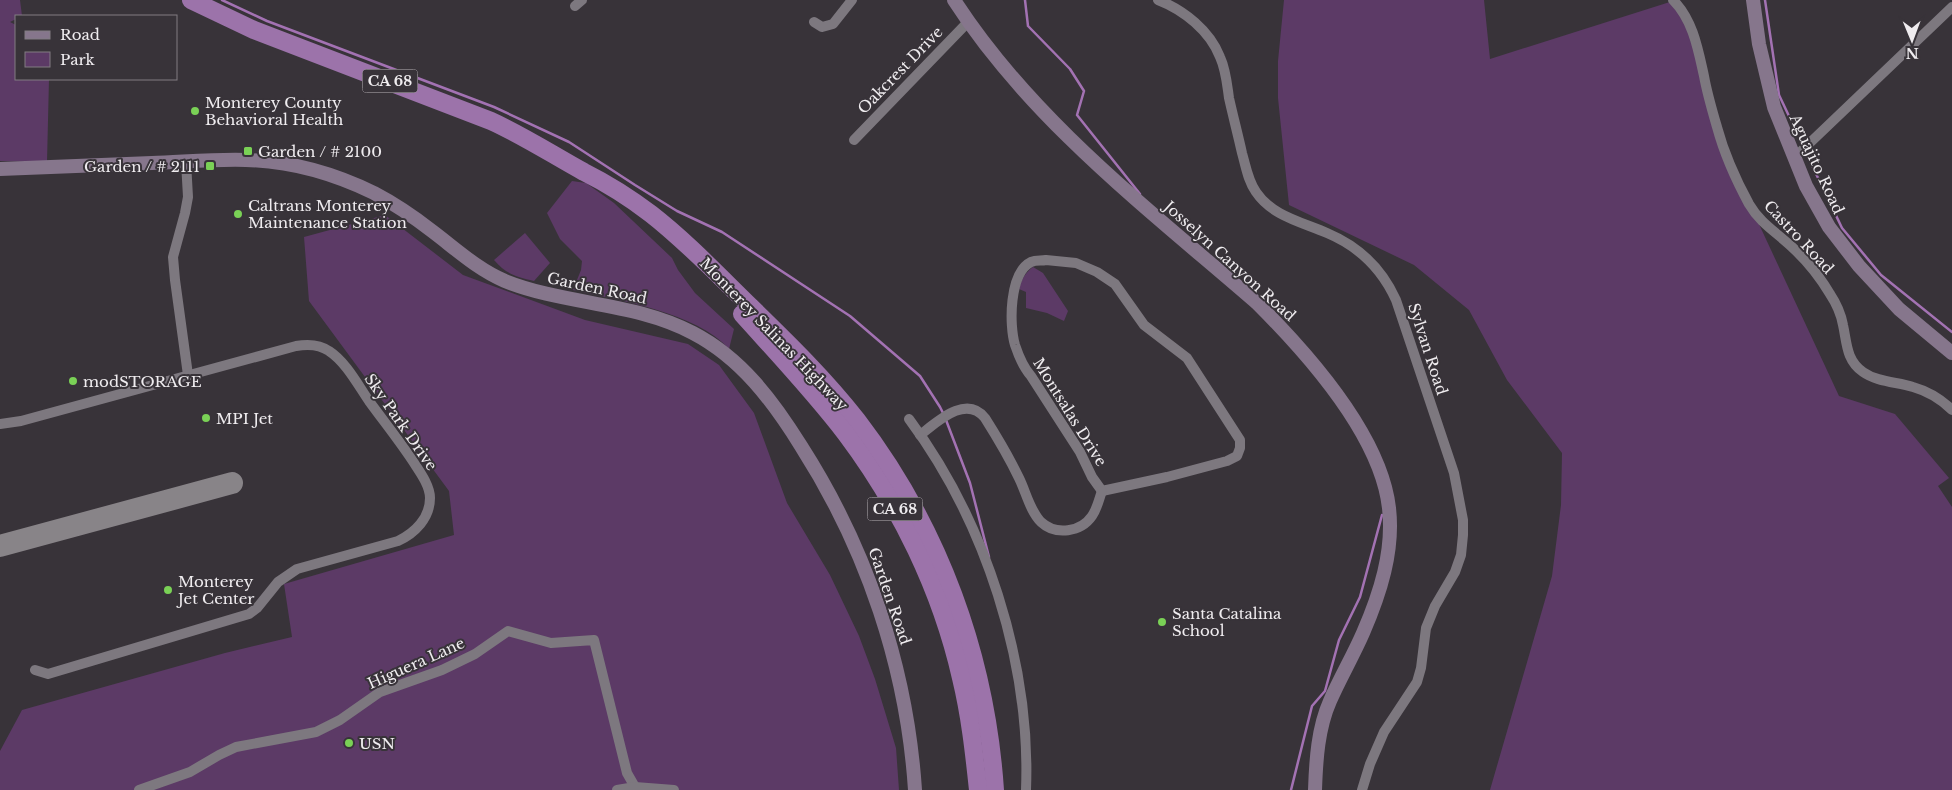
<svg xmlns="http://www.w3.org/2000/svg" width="1952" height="790" font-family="'Libre Baskerville',serif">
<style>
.green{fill:#5c3a66}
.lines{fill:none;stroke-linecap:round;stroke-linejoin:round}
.stream{stroke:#a372b3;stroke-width:2.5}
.taxiway{stroke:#888488;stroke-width:22}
.street{stroke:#7d787f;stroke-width:10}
.secondary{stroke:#86768c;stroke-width:14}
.highway{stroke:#9c73aa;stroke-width:18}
.poi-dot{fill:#7ad156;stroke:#383339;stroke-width:2}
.labels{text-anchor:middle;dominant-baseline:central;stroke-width:4;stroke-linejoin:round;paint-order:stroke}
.shield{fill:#383339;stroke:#b8b4b8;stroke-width:1}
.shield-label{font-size:14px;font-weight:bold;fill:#efecef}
.street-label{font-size:15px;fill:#efecef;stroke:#383339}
.poi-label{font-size:15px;fill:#efecef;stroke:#383339;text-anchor:start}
</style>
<rect width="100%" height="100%" fill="#383339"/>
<g class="green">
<polygon points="0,0 20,0 22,16 16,16 16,19 10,22 16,25 16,79 49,79 47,162 0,161"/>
<polygon points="1284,0 1484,0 1490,59 1673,1 1689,24 1718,130 1751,207 1839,396 1895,414 1949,478 1938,486 1952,507 1952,790 1490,790 1552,576 1561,505 1562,453 1507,380 1469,310 1414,265 1289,205 1278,98 1278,61"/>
<path d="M 572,181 L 586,183 L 614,203 L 672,258 L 678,270 L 695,293 L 734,329 L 729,349 C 696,312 620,301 573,290 L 581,270 L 582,261 L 560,239 L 547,213 Z"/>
<polygon points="385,215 463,275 585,320 688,344 719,365 754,413 787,503 830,575 859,636 875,679 896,748 899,790 0,790 0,751 22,710 225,653 292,637 284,584 454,535 449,491 309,301 304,237"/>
<path d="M 525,233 L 550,263 L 534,281 C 516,277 506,274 494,260 Z"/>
<path d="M 1033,267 L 1043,273 L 1068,311 L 1064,321 L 1047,313 L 1026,308 L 1026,292 L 1019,289 C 1021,280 1025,273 1033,267 Z"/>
</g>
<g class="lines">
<g class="stream">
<polyline points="222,0 267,21 494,107 569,142 635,185 677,211 722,232 850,316 920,376 940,407 944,415"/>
<polyline points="1025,0 1028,26 1070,69 1084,91 1077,115 1140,194"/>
<polyline points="1765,0 1779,95 1797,133"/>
<polyline points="1808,157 1842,228 1881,275 1952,332"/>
<polyline points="946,420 970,483 989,557"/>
<polyline points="1291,790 1312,706 1325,691 1339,640 1360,597 1382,515"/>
</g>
<polyline class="taxiway" points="0,546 232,483"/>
<g class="street">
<path d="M 1158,0 C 1184,10 1210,31 1220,57 C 1226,70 1227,84 1229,98 C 1233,116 1238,135 1242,153 C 1246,167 1248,181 1256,192 C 1272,216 1302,222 1327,233 C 1358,246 1382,269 1396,300 L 1454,473 L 1463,520 L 1463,535 L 1461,555 L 1455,572 L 1435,606 L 1426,628 L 1421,668 L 1417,682 L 1384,732 L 1370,764 L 1362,790"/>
<path d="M 1673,0 C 1693,20 1698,49 1704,76 C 1707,93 1712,110 1717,127 C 1724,153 1736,180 1749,204 C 1760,223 1776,232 1792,247 C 1806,260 1820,277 1830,294 C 1836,303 1841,314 1843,325 C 1847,343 1846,360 1863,372 C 1877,382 1897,382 1913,387 C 1927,391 1942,400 1952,410"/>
<polyline points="575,6 582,0"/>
<polyline points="814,22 822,27 833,24 852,0"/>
<polyline points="854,140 968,22"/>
<polyline points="1794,158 1952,7"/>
<polyline points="186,162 188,197 185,213 173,257 175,280 188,375"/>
<path d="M 1046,260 L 1076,263 L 1097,272 L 1115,284 L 1144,325 L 1187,358 L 1240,440 L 1240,448 L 1237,456 L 1227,461 L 1167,477 L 1102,491 L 1092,477 L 1080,452 L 1031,376 C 1023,367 1019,357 1015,345 C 1009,325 1009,273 1031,262 C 1036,260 1041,261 1046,260 Z"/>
<path d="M 909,419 C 985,521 1031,662 1026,790"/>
<path d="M 0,424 L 21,421 L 296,346 C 307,344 319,344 329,351 C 346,362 358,385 369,401 C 385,423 402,444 416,466 C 422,475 430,487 430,498 C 430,518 415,533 398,541 L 297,569 L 278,582 L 257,608 L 249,614 L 48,674 L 35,670"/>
<path d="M 920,435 C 937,422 966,394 985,418 C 997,437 1009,457 1019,478 C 1026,492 1030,511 1041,522 C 1056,536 1081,532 1092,516 C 1097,509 1099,499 1102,491"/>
<polyline points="139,790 190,772 219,755 236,747 316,732 340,720 380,692 442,670 475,654 508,631 551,643 594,640 627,773 635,787"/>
<polyline points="617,790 635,787 674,790"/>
</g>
<g class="secondary">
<path d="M 954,0 C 1032,121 1151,211 1258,304 C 1308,354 1381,436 1389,508 C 1394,551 1380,594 1363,633 C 1353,656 1340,678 1330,701 C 1318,728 1316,760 1315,790"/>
<polyline points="1753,0 1759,44 1774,107 1806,186 1829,227 1859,266 1899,309 1952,353"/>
<path d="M 0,169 C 51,167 101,165 152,163 C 183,162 215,159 246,160 C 290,161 335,174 374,193 C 395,204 414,217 432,231 C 456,249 477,269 505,281 C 565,305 635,302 693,333 C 741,358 773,401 801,446 C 867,549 907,668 915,790"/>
</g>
<g class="highway">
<path d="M 191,0 L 254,30 L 491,121 C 524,136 553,155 584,172 C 608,184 630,198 651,214 C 687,242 719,276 751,307 C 788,343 825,379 857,420 C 939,527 986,656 995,790"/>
<path d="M 742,314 C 777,353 814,392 846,434 C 900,506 941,590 961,678 C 970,715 974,752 978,790"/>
</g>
</g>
<g class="poi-dot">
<circle cx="195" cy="111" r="5"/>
<rect x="243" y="146" width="10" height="10" rx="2.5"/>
<rect x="205" y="161" width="10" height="10" rx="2.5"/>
<circle cx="238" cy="214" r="5"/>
<circle cx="73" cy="381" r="5"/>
<circle cx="206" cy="418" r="5"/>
<circle cx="168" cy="590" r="5"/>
<circle cx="1162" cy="622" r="5"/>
<circle cx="349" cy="743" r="5"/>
</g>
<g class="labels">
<g class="shield">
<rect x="362.5" y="69.5" width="55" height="23" rx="4"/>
<rect x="867.5" y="497.5" width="55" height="23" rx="4"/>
</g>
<g class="shield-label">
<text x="390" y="81">CA 68</text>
<text x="895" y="509">CA 68</text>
</g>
<g class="street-label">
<text transform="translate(900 70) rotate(-46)">Oakcrest Drive</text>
<text transform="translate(1817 164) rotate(65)">Aguajito Road</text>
<text transform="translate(1799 237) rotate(47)">Castro Road</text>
<text transform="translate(1230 261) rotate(42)">Josselyn Canyon Road</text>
<text transform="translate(597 288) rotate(12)">Garden Road</text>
<text transform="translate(774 334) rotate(46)">Monterey Salinas Highway</text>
<text transform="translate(1428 349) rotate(72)">Sylvan Road</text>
<text transform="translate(1070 412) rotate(58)">Montsalas Drive</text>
<text transform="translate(401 422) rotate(55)">Sky Park Drive</text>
<text transform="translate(890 596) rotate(71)">Garden Road</text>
<text transform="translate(416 663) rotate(-24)">Higuera Lane</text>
</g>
<g class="poi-label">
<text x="205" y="102">Monterey County<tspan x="205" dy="17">Behavioral Health</tspan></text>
<text x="258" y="151">Garden / # 2100</text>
<text x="200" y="166" text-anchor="end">Garden / # 2111</text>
<text x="248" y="205">Caltrans Monterey<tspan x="248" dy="17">Maintenance Station</tspan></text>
<text x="83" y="381">modSTORAGE</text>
<text x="216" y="418">MPI Jet</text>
<text x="178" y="581">Monterey<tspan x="178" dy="17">Jet Center</tspan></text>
<text x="1172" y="613">Santa Catalina<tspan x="1172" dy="17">School</tspan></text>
<text x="359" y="743">USN</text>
</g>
</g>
<rect x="15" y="15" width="162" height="65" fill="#383339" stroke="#817d82"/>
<rect x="25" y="31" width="25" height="8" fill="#86768c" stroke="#817d82"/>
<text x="60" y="40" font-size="15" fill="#efecef">Road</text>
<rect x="25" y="52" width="25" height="15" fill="#5c3a66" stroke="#817d82"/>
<text x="60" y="65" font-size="15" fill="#efecef">Park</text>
<g transform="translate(1912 40) rotate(179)" stroke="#383339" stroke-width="4" paint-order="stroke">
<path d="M0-4L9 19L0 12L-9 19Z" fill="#efecef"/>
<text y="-8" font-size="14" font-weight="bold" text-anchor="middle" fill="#efecef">N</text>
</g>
</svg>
